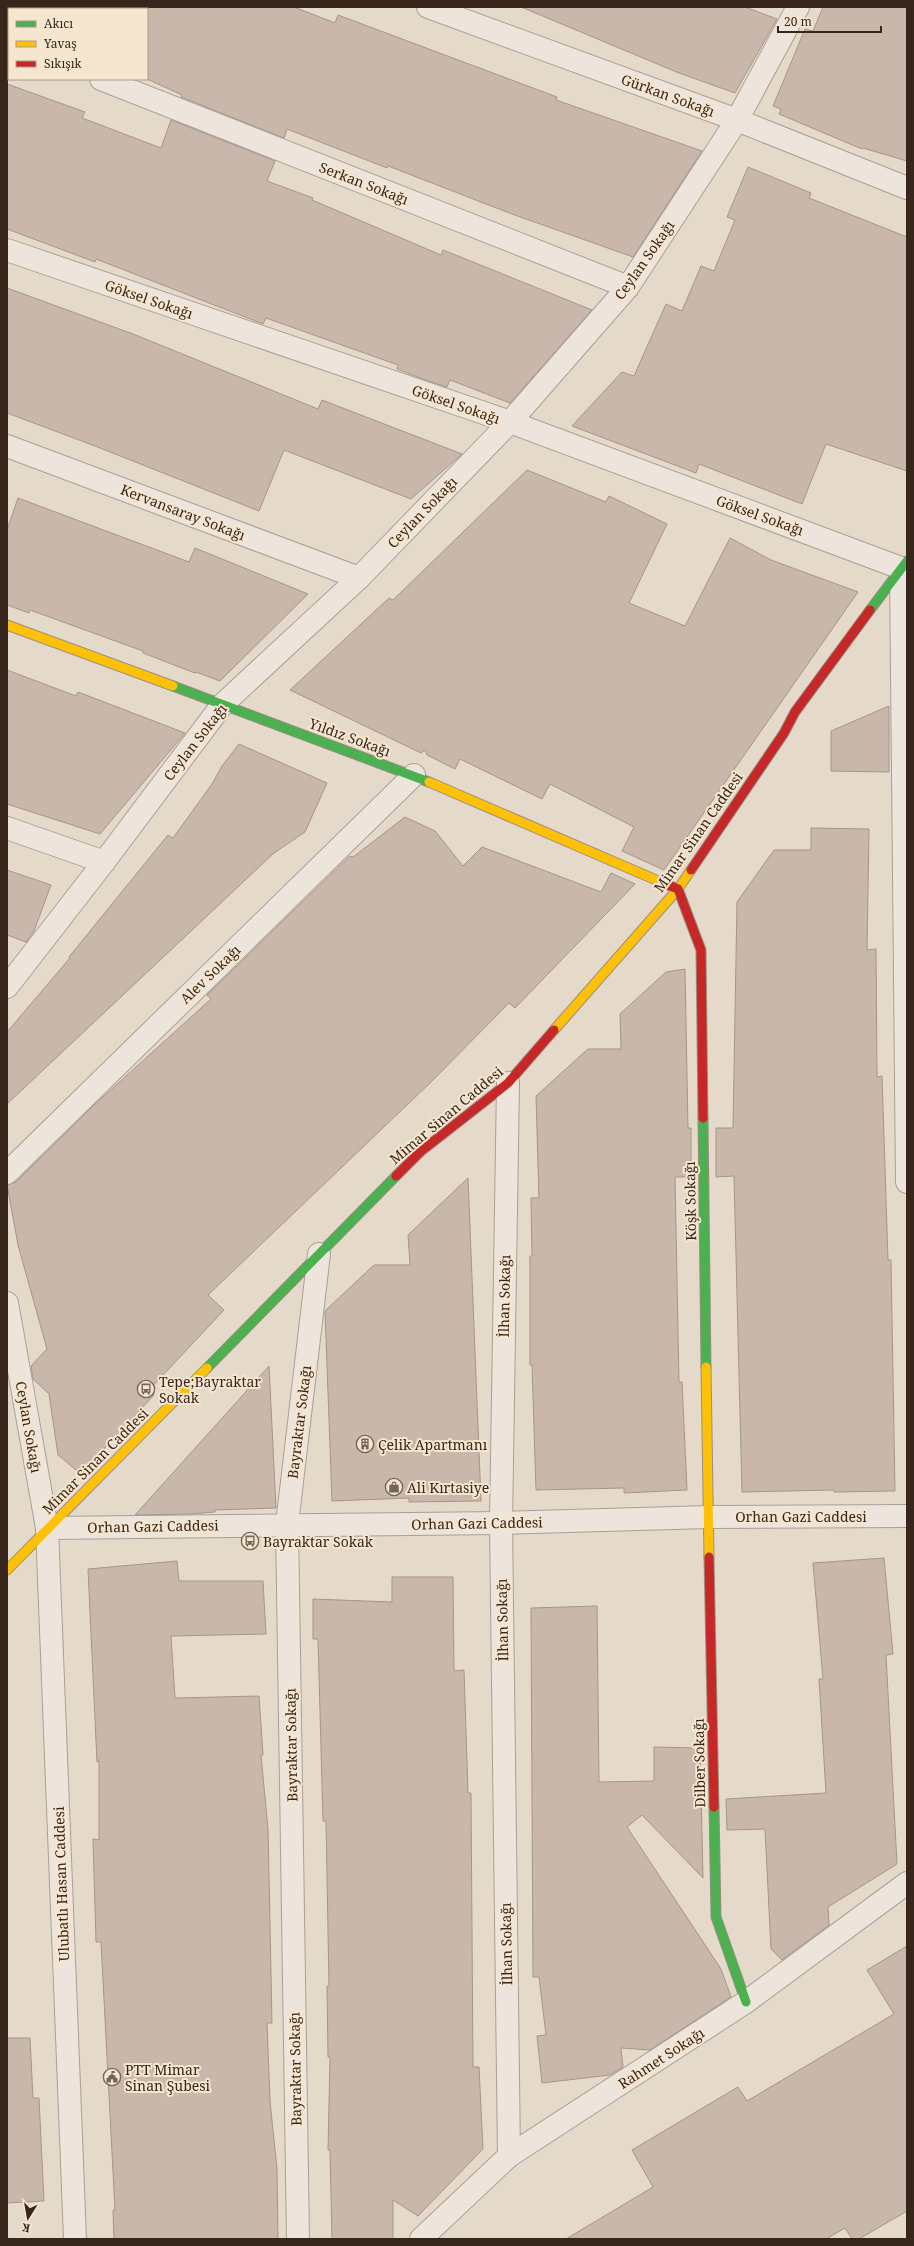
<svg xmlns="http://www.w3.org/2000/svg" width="914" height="2246" font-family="'Noto Serif',serif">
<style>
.building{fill:#c9b7ab;stroke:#a59589}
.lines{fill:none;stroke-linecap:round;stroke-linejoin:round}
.street-casing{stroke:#aa9f94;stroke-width:24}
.fast-casing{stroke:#998e84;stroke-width:11}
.slow-casing{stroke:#998e84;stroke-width:11}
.jam-casing{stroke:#998e84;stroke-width:11}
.street{stroke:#ede5dc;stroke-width:22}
.fast{stroke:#4caf50;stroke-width:9}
.slow{stroke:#ffc107;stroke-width:9}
.jam{stroke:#c62828;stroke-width:9}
.labels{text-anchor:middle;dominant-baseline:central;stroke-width:4;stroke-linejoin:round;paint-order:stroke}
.street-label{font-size:14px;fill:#38261c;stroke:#f7e6cf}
.poi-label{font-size:14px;fill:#38261c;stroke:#f7e6cf;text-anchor:start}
</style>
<rect width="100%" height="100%" fill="#e5daca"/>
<g class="building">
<polygon points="147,7 294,7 335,23 338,15 557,97 556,100 702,151 633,257 512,214 388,166 387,168 287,129 284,138 181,97 182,95 147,79"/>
<polygon points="521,7 745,7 777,19 735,93 679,73"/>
<polygon points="823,7 907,7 907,161 863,148 862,149 779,114 781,109 773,106 805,29 813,31"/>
<polygon points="7,84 85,112 82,118 161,148 171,120 275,161 267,181 313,198 312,200 441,255 443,250 592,310 510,403 450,380 447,387 428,381 397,369 398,365 266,318 263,324 96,259 95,262 7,229"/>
<polygon points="748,167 811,193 809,198 907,237 907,471 826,444 802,504 699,464 696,473 572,426 622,372 634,376 666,304 682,311 701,266 714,271 735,220 727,217"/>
<polygon points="7,288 133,334 318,409 322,400 462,454 411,499 284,450 259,511 95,446 7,413"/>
<polygon points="527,470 606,502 609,496 667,524 629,603 685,626 730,538 771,560 858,592 664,870 622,851 634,827 550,784 542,799 460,759 455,769 427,755 425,750 421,753 290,690 389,598 393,600"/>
<polygon points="18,498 189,562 195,548 308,594 220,681 196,672 195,673 143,653 143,651 30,610 29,613 7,605 7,530"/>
<polygon points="7,670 76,696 78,692 185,733 100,834 7,804"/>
<polygon points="889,706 889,772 831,771 831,731"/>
<polygon points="239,744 327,783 305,832 274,853 7,1104 7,1032 70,958 69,957 168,835 173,838 212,784 222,766"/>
<polygon points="405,817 435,831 463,866 482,847 601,892 611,873 635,884 515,1008 509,1003 430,1083 208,1295 224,1310 149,1390 154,1395 81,1474 58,1455 49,1394 33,1379 31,1366 47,1349 18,1245 7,1185 16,1182 93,1106 211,999 207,995 350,856 353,857"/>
<polygon points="811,828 869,829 867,950 876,949 877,1077 882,1076 888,1260 891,1260 895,1491 834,1492 834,1490 742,1492 734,1176 716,1177 716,1128 733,1128 737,902 774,850 811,850"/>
<polygon points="7,870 51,885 34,931 26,942 7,935"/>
<polygon points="685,969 688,1128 691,1128 691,1177 675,1177 679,1382 682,1382 687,1490 624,1493 624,1488 536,1490 532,1365 530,1365 530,1256 532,1256 531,1198 539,1198 536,1096 588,1049 621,1049 620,1014 666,972"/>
<polygon points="468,1178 481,1501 409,1502 409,1498 332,1501 325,1311 374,1265 410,1265 408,1235"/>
<polygon points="269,1366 276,1508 215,1510 215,1512 189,1514 135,1515"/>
<polygon points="884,1558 893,1654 886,1655 897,1864 828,1907 829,1925 782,1960 771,1949 765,1829 727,1830 726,1799 826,1793 819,1679 823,1679 813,1563"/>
<polygon points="177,1561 179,1581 263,1581 266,1634 171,1636 175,1698 259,1696 263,1755 261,1755 268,1829 272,2023 267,2023 270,2101 277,2169 278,2239 114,2239 113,2210 115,2210 101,1942 96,1942 93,1839 99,1840 99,1761 97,1762 88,1569"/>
<polygon points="392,1577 453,1577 454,1671 464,1670 468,1793 471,1793 473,2067 479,2067 483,2149 418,2216 393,2200 393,2239 332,2239 330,2150 328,2150 330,2057 328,2057 327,1986 329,1986 326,1821 323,1821 318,1639 313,1639 313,1599 392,1602"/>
<polygon points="597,1606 599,1782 654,1781 654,1747 700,1748 703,1878 642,1815 627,1827 721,1969 731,1997 650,2050 621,2048 623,2067 610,2075 542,2083 537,2036 546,2035 539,1977 533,1977 531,1608"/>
<polygon points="907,1946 907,2211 859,2239 852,2239 845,2228 826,2239 566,2239 653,2187 632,2150 738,2087 747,2101 894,2014 867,1970"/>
<polygon points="7,2038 30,2038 33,2098 39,2098 44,2201 7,2203"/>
</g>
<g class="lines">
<defs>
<g id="street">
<polyline points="428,7 737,120 907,188"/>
<polyline points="7,42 9,43"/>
<polyline points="101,79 628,287"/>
<polyline points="7,250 510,422 901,568 907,1182"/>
<polyline points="7,446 359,578"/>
<polyline points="7,828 104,862"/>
<polyline points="7,987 104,862 222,705 359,578 510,422 628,287 737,120 798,7"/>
<polyline points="508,1083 501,1523 509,2156"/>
<polyline points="7,1173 414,775"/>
<polyline points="7,1303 47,1528 75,2239"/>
<polyline points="47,1528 501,1523 708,1517 907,1516"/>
<polyline points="298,2239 287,1524 319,1254"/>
<polyline points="421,2239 509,2156 746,2002 907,1883"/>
</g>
<g id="fast">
<polyline points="870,610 907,561"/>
<polyline points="173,686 429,782"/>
<polyline points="703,1118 706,1367"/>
<polyline points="207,1368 396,1176"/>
<polyline points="714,1807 716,1917 746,2002"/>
</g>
<g id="slow">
<polyline points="7,625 173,686"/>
<polyline points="429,782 663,883"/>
<polyline points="554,1030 678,889 691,870"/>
<polyline points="706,1367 709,1557"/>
<polyline points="7,1570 207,1368"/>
</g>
<g id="jam">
<polyline points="691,870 784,733 795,712 870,610"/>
<polyline points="663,883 678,889 701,950 703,1118"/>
<polyline points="396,1176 420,1152 508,1083 554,1030"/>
<polyline points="709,1557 714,1807"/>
</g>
</defs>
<use href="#street" class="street-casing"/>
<use href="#fast" class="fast-casing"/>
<use href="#slow" class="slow-casing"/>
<use href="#jam" class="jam-casing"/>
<use href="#street" class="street"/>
<use href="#fast" class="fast"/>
<use href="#slow" class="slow"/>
<use href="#jam" class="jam"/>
</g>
<defs>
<symbol id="bus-ring" viewBox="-11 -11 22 22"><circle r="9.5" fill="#f7e6cf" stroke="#756559" stroke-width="1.5"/><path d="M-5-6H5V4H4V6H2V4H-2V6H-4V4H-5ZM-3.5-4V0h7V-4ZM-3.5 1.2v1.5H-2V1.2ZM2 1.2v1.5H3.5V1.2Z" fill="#756559"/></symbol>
<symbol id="building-ring" viewBox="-11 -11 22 22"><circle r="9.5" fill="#f7e6cf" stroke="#756559" stroke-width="1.5"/><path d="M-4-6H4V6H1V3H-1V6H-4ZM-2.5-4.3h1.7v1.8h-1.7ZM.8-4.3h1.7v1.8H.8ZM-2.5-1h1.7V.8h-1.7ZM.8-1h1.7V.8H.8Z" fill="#756559"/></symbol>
<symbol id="shop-ring" viewBox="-11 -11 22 22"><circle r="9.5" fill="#f7e6cf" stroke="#756559" stroke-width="1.5"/><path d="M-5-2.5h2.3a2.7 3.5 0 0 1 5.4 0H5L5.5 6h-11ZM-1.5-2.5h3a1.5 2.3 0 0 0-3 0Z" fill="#756559"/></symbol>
<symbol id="civic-ring" viewBox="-11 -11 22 22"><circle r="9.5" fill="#f7e6cf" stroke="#756559" stroke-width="1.5"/><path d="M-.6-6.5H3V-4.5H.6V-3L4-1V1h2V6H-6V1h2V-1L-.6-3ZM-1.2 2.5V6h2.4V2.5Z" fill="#756559"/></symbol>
</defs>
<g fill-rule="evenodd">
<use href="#bus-ring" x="136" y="1379" width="20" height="20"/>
<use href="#building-ring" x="355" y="1434" width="20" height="20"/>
<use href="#shop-ring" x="384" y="1477" width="20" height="20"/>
<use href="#bus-ring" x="240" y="1531" width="20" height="20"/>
<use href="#civic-ring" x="102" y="2067" width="20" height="20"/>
</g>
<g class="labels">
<g class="street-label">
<text transform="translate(668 95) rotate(20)">Gürkan Sokağı</text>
<text transform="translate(364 183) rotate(21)">Serkan Sokağı</text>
<text transform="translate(644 260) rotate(-55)">Ceylan Sokağı</text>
<text transform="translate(149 299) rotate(19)">Göksel Sokağı</text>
<text transform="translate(456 404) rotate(19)">Göksel Sokağı</text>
<text transform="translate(183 512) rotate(21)">Kervansaray Sokağı</text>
<text transform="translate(422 512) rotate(-46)">Ceylan Sokağı</text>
<text transform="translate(760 515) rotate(20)">Göksel Sokağı</text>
<text transform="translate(350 737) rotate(20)">Yıldız Sokağı</text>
<text transform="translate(195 742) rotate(-52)">Ceylan Sokağı</text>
<text transform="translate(698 832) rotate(-55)">Mimar Sinan Caddesi</text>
<text transform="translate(210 974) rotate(-44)">Alev Sokağı</text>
<text transform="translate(446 1115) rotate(-40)">Mimar Sinan Caddesi</text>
<text transform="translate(690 1201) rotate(-91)">Köşk Sokağı</text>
<text transform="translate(504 1296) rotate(-89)">İlhan Sokağı</text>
<text transform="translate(299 1422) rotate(-83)">Bayraktar Sokağı</text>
<text transform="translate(29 1427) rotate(80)">Ceylan Sokağı</text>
<text transform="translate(95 1461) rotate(-45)">Mimar Sinan Caddesi</text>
<text x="801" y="1516">Orhan Gazi Caddesi</text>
<text transform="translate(477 1523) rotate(-1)">Orhan Gazi Caddesi</text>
<text transform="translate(153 1526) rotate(-1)">Orhan Gazi Caddesi</text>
<text transform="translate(502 1620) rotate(-91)">İlhan Sokağı</text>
<text transform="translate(291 1745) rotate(-91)">Bayraktar Sokağı</text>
<text transform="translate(699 1763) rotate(-91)">Dilber Sokağı</text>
<text transform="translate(61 1884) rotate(-92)">Ulubatlı Hasan Caddesi</text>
<text transform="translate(506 1944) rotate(-91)">İlhan Sokağı</text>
<text transform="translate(661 2058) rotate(-33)">Rahmet Sokağı</text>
<text transform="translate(295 2069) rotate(-91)">Bayraktar Sokağı</text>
</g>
<g class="poi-label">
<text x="159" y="1381">Tepe;Bayraktar<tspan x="159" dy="16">Sokak</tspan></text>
<text x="378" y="1444">Çelik Apartmanı</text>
<text x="407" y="1487">Ali Kırtasiye</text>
<text x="263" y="1541">Bayraktar Sokak</text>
<text x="125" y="2069">PTT Mimar<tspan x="125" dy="16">Sinan Şubesi</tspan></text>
</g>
</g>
<rect width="914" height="2246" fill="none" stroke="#38261c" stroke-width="16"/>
<rect x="8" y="8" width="140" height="72" fill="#f7e6cf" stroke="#ab9987"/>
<rect x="16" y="21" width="20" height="6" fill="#4caf50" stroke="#ab9987"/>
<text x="44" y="28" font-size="12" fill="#38261c">Akıcı</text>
<rect x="16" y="41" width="20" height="6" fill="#ffc107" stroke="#ab9987"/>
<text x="44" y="48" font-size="12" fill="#38261c">Yavaş</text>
<rect x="16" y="61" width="20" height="6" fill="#c62828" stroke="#ab9987"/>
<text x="44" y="68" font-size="12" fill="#38261c">Sıkışık</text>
<g transform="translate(28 2218) rotate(191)" stroke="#f7e6cf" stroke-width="3" paint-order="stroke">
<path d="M0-3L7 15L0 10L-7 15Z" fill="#38261c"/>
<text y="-6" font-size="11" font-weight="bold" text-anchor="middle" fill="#38261c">K</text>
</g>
<path d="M778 26v6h103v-6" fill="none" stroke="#38261c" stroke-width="2"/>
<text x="784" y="26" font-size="12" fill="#38261c" stroke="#f7e6cf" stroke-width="3" paint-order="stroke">20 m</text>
</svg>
